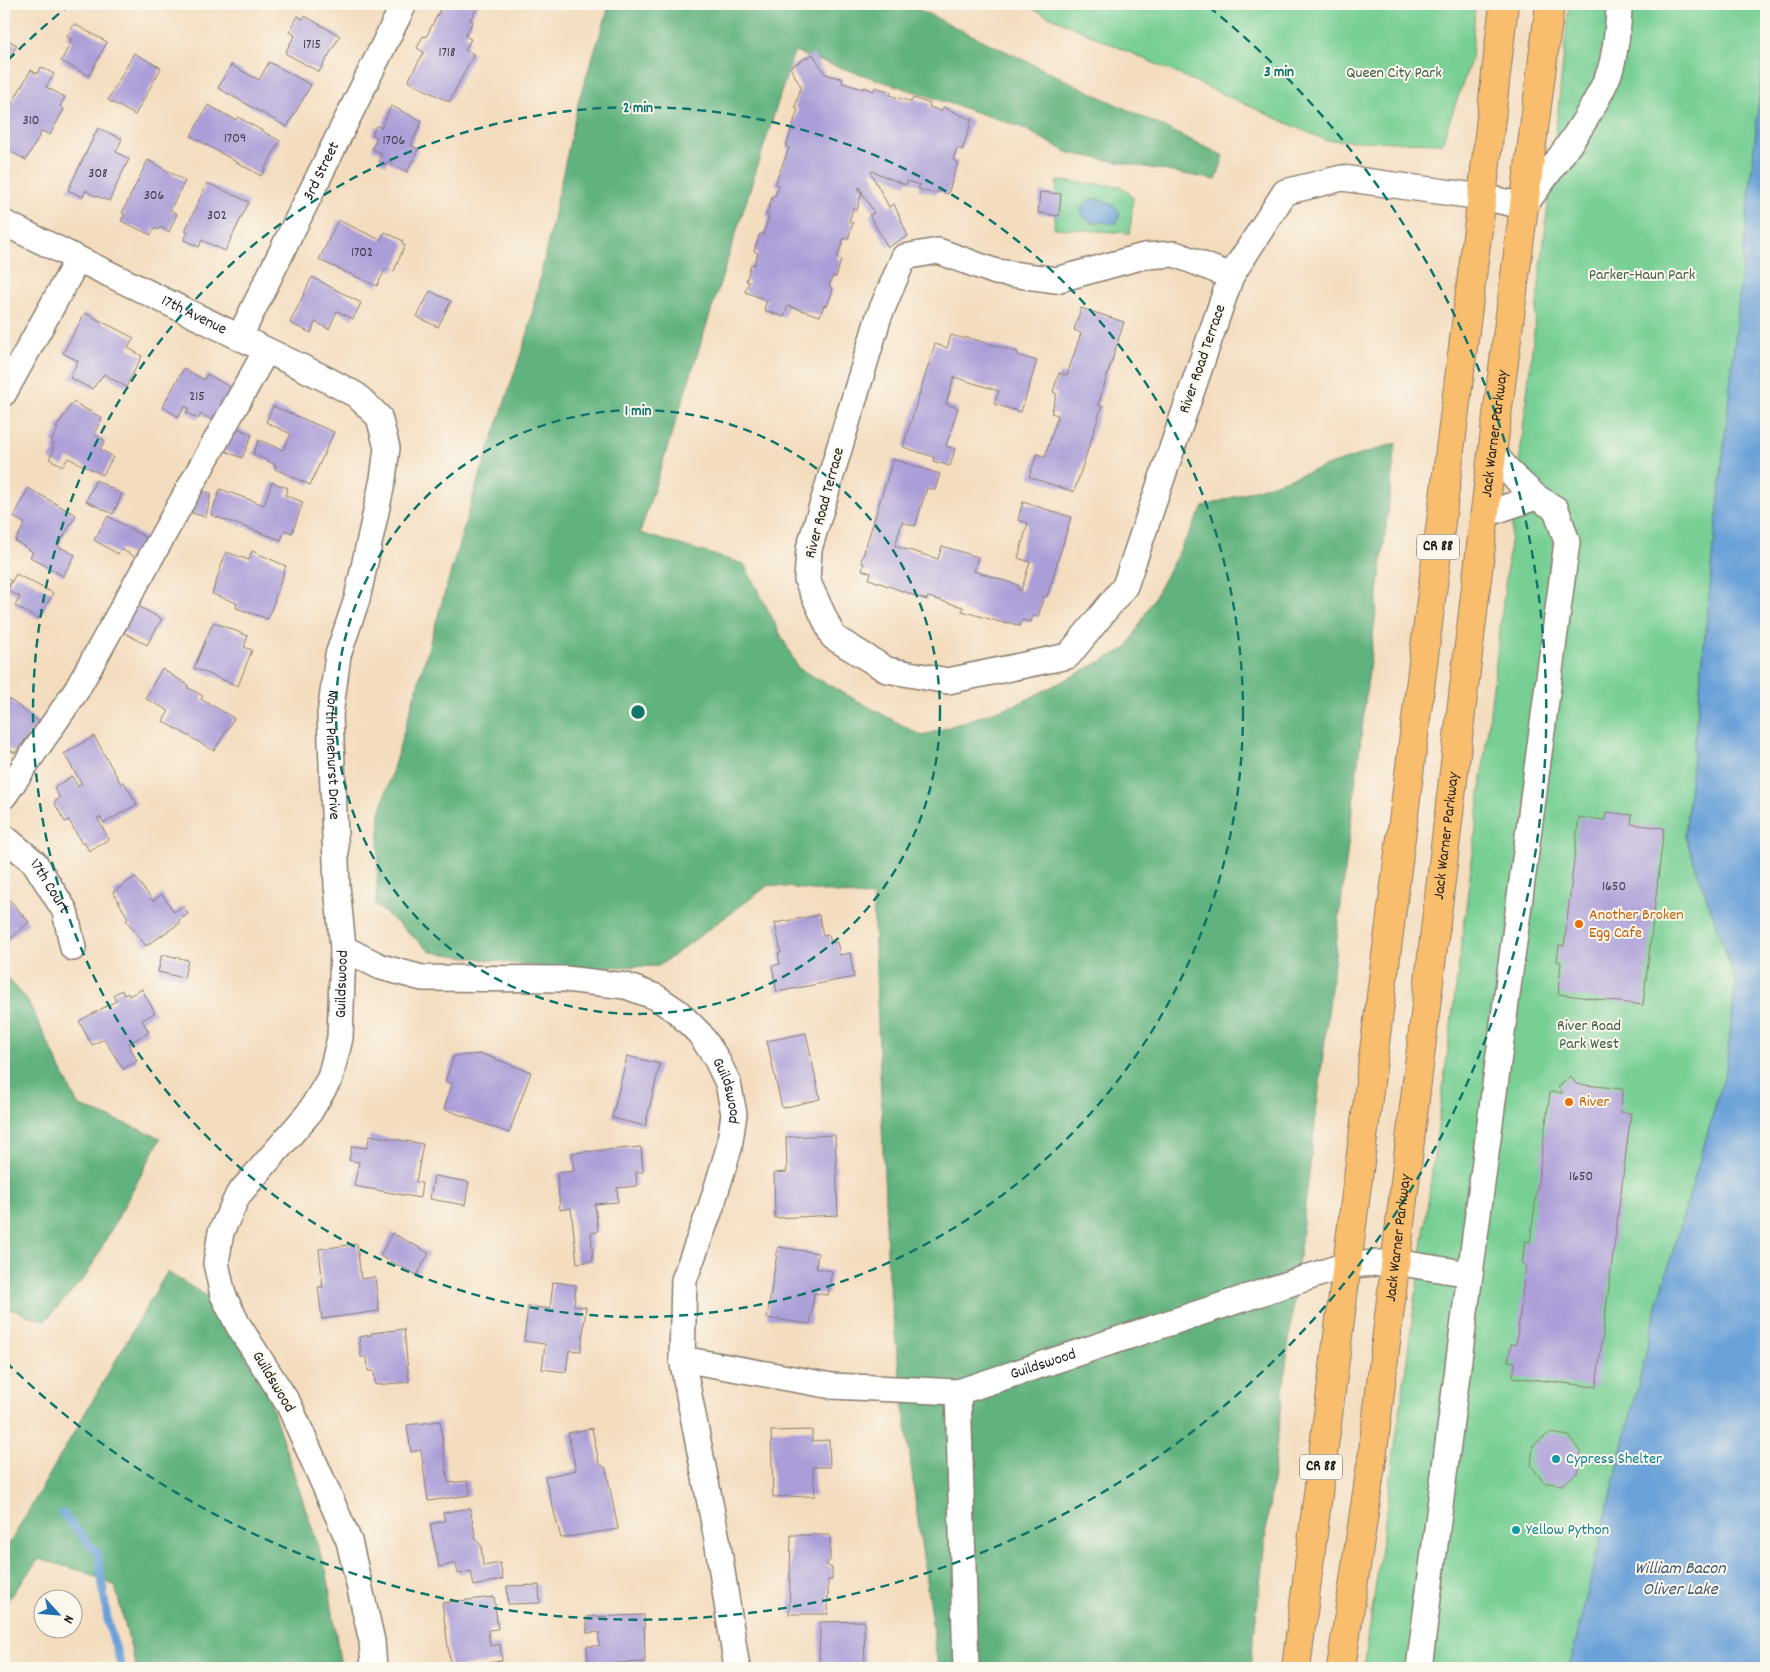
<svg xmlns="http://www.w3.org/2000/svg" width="1770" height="1672" font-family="Dekko,sans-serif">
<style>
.green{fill:#77cf94;stroke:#4a7658}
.forest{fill:#61b27e;stroke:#3e674d}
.water{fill:#6ba1d8;stroke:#445e7a}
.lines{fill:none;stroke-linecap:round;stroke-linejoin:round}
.stream{stroke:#6ba1d8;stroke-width:8}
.building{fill:#ab9ed8}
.minor-casing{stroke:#887c6e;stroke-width:28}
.major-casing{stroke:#887c6e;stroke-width:30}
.minor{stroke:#fff;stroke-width:25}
.major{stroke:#f9be6d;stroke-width:28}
.ring{fill:none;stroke:#0f766e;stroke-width:2.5;stroke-dasharray:9 6}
.food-dot{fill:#e8710a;stroke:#fbf7ec;stroke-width:2}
.culture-dot{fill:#0f9aa8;stroke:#fbf7ec;stroke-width:2}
.labels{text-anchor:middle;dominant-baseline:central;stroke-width:4;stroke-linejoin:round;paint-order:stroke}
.number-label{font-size:14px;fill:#403c4b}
.shield{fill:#fbf7ec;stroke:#5f5e5a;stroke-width:1}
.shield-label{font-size:15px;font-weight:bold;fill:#1c1c1c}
.park-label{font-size:16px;fill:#3c5b46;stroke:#fbf7ec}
.street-label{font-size:16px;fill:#1c1c1c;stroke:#fbf7ec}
.food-label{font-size:16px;fill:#c56008;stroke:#fbf7ec;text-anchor:start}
.culture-label{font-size:16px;fill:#0d838f;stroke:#fbf7ec;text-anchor:start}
.water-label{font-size:18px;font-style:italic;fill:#405871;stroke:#fbf7ec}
.centre{fill:#0f766e;stroke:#fbf7ec;stroke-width:2.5}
.ring-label{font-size:15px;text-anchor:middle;font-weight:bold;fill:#0f766e;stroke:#fbf7ec;stroke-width:4;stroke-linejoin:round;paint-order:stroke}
</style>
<rect width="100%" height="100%" fill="#fbf7ec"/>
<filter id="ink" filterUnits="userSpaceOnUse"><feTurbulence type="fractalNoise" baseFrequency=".02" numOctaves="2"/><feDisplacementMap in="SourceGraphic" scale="10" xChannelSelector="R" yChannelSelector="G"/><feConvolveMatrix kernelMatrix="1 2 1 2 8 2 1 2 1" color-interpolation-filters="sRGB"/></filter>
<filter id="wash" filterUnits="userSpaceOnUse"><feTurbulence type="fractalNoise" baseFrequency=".0096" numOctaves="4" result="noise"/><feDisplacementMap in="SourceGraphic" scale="20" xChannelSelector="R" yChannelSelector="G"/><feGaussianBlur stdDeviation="1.12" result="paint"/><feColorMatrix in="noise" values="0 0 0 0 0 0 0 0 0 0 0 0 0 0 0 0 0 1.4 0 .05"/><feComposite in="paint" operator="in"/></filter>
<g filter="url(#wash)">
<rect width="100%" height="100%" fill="#f4ddbf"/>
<g class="green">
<polygon points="1022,4 1475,4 1472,57 1442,143 1325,140"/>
<path d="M 1569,4 L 1766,4 L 1766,30 L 1685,836 L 1736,981 L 1726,1070 L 1658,1303 L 1569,1668 L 1364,1668 C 1443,1115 1512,560 1569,4 Z"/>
<polygon points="1057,181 1121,186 1133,197 1130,233 1054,228"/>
</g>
<g class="forest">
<polygon points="610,4 907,4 1224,156 1216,180 1069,153 1021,127 794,52 640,533 744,564 798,668 922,736 1020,703 1127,648 1203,507 1396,443 1250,1668 938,1668 916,1506 888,1276 873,897 769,885 659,966 547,968 431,952 376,905 380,813 474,493 528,333 579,99"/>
<polygon points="4,974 28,1001 78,1105 161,1138 86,1276 45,1321 4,1307"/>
<polygon points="167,1272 210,1298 265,1387 327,1573 341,1668 136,1668 115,1586 82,1571 39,1559 4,1605 4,1553"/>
</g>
<g class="water">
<polygon points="1766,30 1766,1668 1569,1668 1658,1303 1726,1070 1736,981 1685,836"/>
<path d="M 1097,199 C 1107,202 1114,204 1120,213 L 1117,222 C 1110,226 1102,219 1094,223 L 1085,219 L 1081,209 L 1088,200 Z"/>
</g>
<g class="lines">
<polyline class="stream" points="62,1513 98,1554 108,1623 122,1668"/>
</g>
<g id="blocks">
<g class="building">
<polygon points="447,4 479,4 470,20 473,21 465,36 471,39 465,50 474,54 449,102 408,81 424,52 417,48 423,36 426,37 441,8 444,10"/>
<polygon points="298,16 303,19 305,16 340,36 319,72 285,53 295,35 289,32"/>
<polygon points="74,24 107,42 89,76 61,61 72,40 67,37"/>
<polygon points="4,38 17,45 4,69"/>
<polygon points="134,53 161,68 135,115 108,100"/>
<polygon points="813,54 825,74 843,79 842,83 863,89 864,87 874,91 875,87 891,92 890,95 911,102 913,98 930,104 929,107 941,111 943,107 972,120 962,150 957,148 953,160 958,162 948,194 937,191 936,194 918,189 920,185 907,181 906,185 872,171 871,173 889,207 894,204 908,236 888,247 869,215 874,213 859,187 858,191 862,192 857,210 853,208 849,222 853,223 848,239 844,238 837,258 841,260 836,277 833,276 829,286 833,289 827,306 824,305 820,316 788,306 784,317 764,310 767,300 745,292 749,282 746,281 751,264 754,265 758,253 754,251 760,234 763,235 769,216 766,215 773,195 775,196 779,186 775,184 789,148 786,147 798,109 795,107 801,87 790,67"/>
<polygon points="269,62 311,85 287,127 218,88 231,65 259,80"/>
<polygon points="41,67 54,74 46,87 65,97 60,106 64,109 50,135 42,131 26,160 4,148 4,110 7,112 31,70 37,74"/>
<polygon points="208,105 236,120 238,117 280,141 261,176 191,136"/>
<polygon points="391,106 422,121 411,145 418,149 407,172 388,161 386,165 379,161 382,153 372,149 377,137 372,135 376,126 381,128"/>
<polygon points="98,128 122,139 116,152 129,159 109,201 91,194 86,190 83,197 68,190"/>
<polygon points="148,160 185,181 170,210 177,214 169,232 160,227 158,230 154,228 151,235 121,221 125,214 122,213"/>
<polygon points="207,183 249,202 225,251 202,240 199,247 184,240 188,232 185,231"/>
<polygon points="1040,192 1061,194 1059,216 1038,213"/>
<polygon points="338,220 381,240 385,232 403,241 402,244 405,245 394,271 386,268 377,286 319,260"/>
<polygon points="312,277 361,303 353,319 337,311 329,329 315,322 311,333 290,323"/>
<polygon points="430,291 451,301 438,327 417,317"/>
<polygon points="1081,308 1124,322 1098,405 1102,406 1074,492 1029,477 1037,454 1045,457 1058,415 1051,413 1057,394 1053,392 1059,373 1067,375 1081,333 1074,330"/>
<polygon points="85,313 134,338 128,348 142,356 126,387 104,374 92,389 70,378 78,361 63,353"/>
<polygon points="951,335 965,339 966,337 1018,352 1017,355 1037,361 1021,412 994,404 999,391 954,377 946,404 958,408 946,446 955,449 950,466 933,461 934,457 903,447 935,344 947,348"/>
<polygon points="184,368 204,380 207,374 232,388 213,421 201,414 198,419 186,412 189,408 185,406 179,417 162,407"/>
<polygon points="73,402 102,418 94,434 105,441 100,449 113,457 103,475 68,458 63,466 49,459 54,450 52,449 54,444 51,442 58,429 56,428"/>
<polygon points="273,406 334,432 310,485 275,469 276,465 253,454 259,440 283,450 291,434 266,422"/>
<polygon points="233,426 252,435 242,458 223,450"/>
<polygon points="893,459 940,474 935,490 927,488 915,526 902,522 895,546 938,559 942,546 978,557 974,571 1018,585 1017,589 1021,591 1030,562 1018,558 1028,523 1018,520 1023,502 1071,517 1047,597 1044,596 1038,617 1033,616 1031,622 1022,620 1020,626 1008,622 1007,624 962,611 963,607 928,597 927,600 869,579 871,573 862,570 864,563 861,562"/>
<polygon points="96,480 122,494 113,514 86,501"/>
<polygon points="272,482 288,488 285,495 303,502 292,533 285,530 281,540 211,515 220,489 264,505"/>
<polygon points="28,488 76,515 58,546 75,555 63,576 30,557 33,552 15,541 25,524 14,517"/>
<polygon points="197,490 211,493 206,517 192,513"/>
<polygon points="108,516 148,539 137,558 121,549 118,554 94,540"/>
<polygon points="252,551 286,566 268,619 236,608 237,603 212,594 226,552 249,560"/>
<polygon points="16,574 53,593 39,619 15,606 20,597 7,590"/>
<polygon points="4,577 11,581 4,595"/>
<polygon points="136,605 162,619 147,645 121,631"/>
<polygon points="213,622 248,636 244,647 252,650 238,686 194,668"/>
<polygon points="162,669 188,685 187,687 203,696 201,699 234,718 214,751 163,721 169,711 145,698"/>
<polygon points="4,695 39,722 15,753 4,746"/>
<polygon points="94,736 121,784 124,782 137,804 104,823 100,817 97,818 109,839 89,851 84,842 82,844 69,820 65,822 54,802 60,798 54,788 72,776 78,787 82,784 64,754"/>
<polygon points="1606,812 1632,815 1631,824 1664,828 1643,1005 1558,994 1561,962 1557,961 1559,945 1564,946 1579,817 1605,820"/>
<polygon points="135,877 153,901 162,894 174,912 183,906 188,914 178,921 180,923 146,946 126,920 128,918 113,892"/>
<polygon points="4,894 29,922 4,945"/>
<polygon points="819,915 823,936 829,935 831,943 837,942 840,955 850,953 854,977 777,992 772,966 780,964 778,953 781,953 775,923"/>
<polygon points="162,954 188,960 184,978 158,972"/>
<polygon points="142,989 155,1013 142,1020 149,1032 128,1044 137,1061 123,1069 104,1039 92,1045 79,1021 116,1001 113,995 122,990 124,995 128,993 129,996"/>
<polygon points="806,1033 820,1099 782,1108 767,1041"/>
<polygon points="482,1054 531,1072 509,1133 444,1109 452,1084 445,1081 454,1056"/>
<polygon points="627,1056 660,1064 645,1126 612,1118"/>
<polygon points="1571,1077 1576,1084 1623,1089 1620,1112 1631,1113 1596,1387 1513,1377 1515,1362 1508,1361 1511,1344 1516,1345 1526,1265 1522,1264 1525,1241 1530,1242 1550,1092 1563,1093 1558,1087"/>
<polygon points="370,1135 423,1144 416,1182 422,1183 420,1198 354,1186 359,1162 349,1160 352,1146 367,1148"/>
<polygon points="835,1135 838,1215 775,1218 774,1173 787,1172 786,1137"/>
<polygon points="641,1147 643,1172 636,1172 637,1186 617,1188 618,1202 595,1204 598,1232 591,1233 593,1261 577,1263 571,1208 560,1210 557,1173 574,1171 572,1153"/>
<polygon points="434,1176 469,1182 465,1205 430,1199"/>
<polygon points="392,1233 429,1253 417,1275 380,1256"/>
<polygon points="357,1244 361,1279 375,1277 379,1311 322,1319 318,1287 323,1287 319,1249"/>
<polygon points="778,1247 818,1253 816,1268 832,1271 828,1295 814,1293 810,1324 767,1318"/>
<polygon points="553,1282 576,1285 574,1306 586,1307 581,1351 569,1350 566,1372 542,1369 545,1344 524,1341 528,1306 550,1309"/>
<polygon points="404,1329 409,1382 375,1385 374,1371 368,1371 367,1357 361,1357 359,1337 371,1335 371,1333"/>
<polygon points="440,1421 448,1483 468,1481 470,1495 428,1501 421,1450 411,1452 407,1425"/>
<polygon points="592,1428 599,1463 606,1468 618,1529 561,1538 545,1477 576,1470 568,1433"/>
<polygon points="812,1430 812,1441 829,1440 830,1467 813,1467 815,1496 773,1497 771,1431"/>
<polygon points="1550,1433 1569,1436 1581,1453 1577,1473 1562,1485 1543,1482 1531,1465 1533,1445"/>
<polygon points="470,1508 476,1540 481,1545 483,1566 500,1563 503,1579 474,1586 471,1571 458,1574 456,1563 439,1567 430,1524 445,1521 443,1513"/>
<polygon points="791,1535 830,1535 830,1560 826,1565 832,1568 832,1580 828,1580 828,1614 789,1614"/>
<polygon points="539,1585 540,1603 508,1604 507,1586"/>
<polygon points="494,1597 498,1629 488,1630 490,1646 500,1644 502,1661 451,1668 442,1603"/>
<polygon points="644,1615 645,1662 588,1664 587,1646 599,1646 599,1632 587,1633 587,1617"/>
<polygon points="864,1621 865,1668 819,1668 820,1622"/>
</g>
</g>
</g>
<g filter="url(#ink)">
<use href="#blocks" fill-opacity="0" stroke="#887c6e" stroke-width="1"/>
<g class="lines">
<defs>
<g id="minor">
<path id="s1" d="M 4,223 L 328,380 L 356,395 L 379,417 L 387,448 L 383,479 L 357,599 L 338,655 L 330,715 L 337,886 L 343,948"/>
<polygon points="938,251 996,272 1056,280 1144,256 1175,254 1231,276 1125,586 1068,656 948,681 887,670 833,637 807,580 809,549 879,316 904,257"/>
<path d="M 1231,276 L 1285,192 L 1342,178 L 1482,197 L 1524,206 C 1554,165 1588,123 1608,76 C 1615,60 1619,21 1619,4"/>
<path id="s2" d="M 239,338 L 404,4"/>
<polyline points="4,393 78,259"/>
<polyline points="1486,514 1536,497"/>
<polyline points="4,796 76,691 266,351"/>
<path id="s3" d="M 4,837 L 35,863 L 65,911 L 73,948"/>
<path id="s4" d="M 682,1359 L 832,1386 L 958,1392 L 1346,1265 L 1395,1262 L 1470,1274 L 1567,542 L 1556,509 L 1536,497 L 1511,474 L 1493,452"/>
<polyline points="958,1392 966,1668"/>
<path id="s5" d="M 374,1668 L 372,1641 L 349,1541 L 289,1405 L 238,1325 L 223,1295 L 216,1263 L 221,1232 L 238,1195 L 309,1113 L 330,1078 L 340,1038 L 343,948 L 381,967 L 422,978 L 565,979 L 626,986 L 656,997 L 678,1012 L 700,1034 L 716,1058 L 728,1083 L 734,1114 L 729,1148 L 711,1207 L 684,1280 L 682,1359 L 717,1539 L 737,1668"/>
<polyline points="1419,1668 1470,1274"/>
</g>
<g id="major">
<polyline points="1296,1668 1482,197 1504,4"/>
<path id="s6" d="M 1341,1668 L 1372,1459 L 1489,478 L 1550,4"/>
</g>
</defs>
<use href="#minor" class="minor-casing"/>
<use href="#major" class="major-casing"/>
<use href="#minor" class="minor"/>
<use href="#major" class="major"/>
</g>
</g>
<g class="ring">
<circle cx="638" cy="712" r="302"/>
<circle cx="638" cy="712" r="605"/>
<path d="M8 60A907 907 0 0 1 67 7M1209 7A907 907 0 1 1 8 1364"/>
</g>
<g class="food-dot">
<circle cx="1579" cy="924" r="5"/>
<circle cx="1569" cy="1102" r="5"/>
</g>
<g class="culture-dot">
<circle cx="1556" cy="1459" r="5"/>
<circle cx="1516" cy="1530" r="5"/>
</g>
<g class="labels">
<g class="number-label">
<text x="312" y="45">1715</text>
<text x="447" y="53">1718</text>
<text x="31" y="121">310</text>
<text x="235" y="139">1709</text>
<text x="394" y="141">1706</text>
<text x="98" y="174">308</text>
<text x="154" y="196">306</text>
<text x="217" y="216">302</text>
<text x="362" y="253">1702</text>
<text x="197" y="397">215</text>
<text x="1614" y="887">1650</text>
<text x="1581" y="1177">1650</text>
</g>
<g class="shield">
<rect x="1417" y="534.5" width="42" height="25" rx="4"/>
<rect x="1300" y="1454.5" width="42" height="25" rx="4"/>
</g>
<g class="shield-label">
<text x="1438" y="547">CR 88</text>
<text x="1321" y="1467">CR 88</text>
</g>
<g class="park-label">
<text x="1394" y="73">Queen City Park</text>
<text x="1642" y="275">Parker-Haun Park</text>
<text x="1589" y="1026">River Road<tspan x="1589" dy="18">Park West</tspan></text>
</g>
<g class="street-label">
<text stroke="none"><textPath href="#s2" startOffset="186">3rd Street</textPath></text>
<text stroke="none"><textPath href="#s1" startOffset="211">17th Avenue</textPath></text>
<text transform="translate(1203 359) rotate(-71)">River Road Terrace</text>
<text stroke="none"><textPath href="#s6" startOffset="1244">Jack Warner Parkway</textPath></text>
<text transform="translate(825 503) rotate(-75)">River Road Terrace</text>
<text stroke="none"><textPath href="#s1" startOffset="769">North Pinehurst Drive</textPath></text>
<text stroke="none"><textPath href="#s6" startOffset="839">Jack Warner Parkway</textPath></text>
<text stroke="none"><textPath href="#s3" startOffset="68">17th Court</textPath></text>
<text stroke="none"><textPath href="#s5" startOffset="756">Guildswood</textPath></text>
<text stroke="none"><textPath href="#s5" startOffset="1235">Guildswood</textPath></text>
<text stroke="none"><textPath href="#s6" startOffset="434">Jack Warner Parkway</textPath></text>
<text stroke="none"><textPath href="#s4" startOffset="368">Guildswood</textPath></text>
<text transform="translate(273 1382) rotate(59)">Guildswood</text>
</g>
<g class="food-label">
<text x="1589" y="915">Another Broken<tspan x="1589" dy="18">Egg Cafe</tspan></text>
<text x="1579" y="1102">River</text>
</g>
<g class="culture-label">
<text x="1566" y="1459">Cypress Shelter</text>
<text x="1526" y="1530">Yellow Python</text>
</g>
<g class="water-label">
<text x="1680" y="1569">William Bacon<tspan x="1680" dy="21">Oliver Lake</tspan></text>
</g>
</g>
<circle cx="638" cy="712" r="8" class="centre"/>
<g class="ring-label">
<text x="1279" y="76">3 min</text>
<text x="638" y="112">2 min</text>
<text x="638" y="415">1 min</text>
</g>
<rect width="1770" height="1672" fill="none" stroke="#fbf7ec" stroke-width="20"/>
<g transform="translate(58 1614) rotate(116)"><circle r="24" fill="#fbf7ec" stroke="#a29f99"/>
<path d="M0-4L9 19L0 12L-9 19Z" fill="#1f6fb2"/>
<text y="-8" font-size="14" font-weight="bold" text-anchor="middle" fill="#1c1c1c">N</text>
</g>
</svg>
